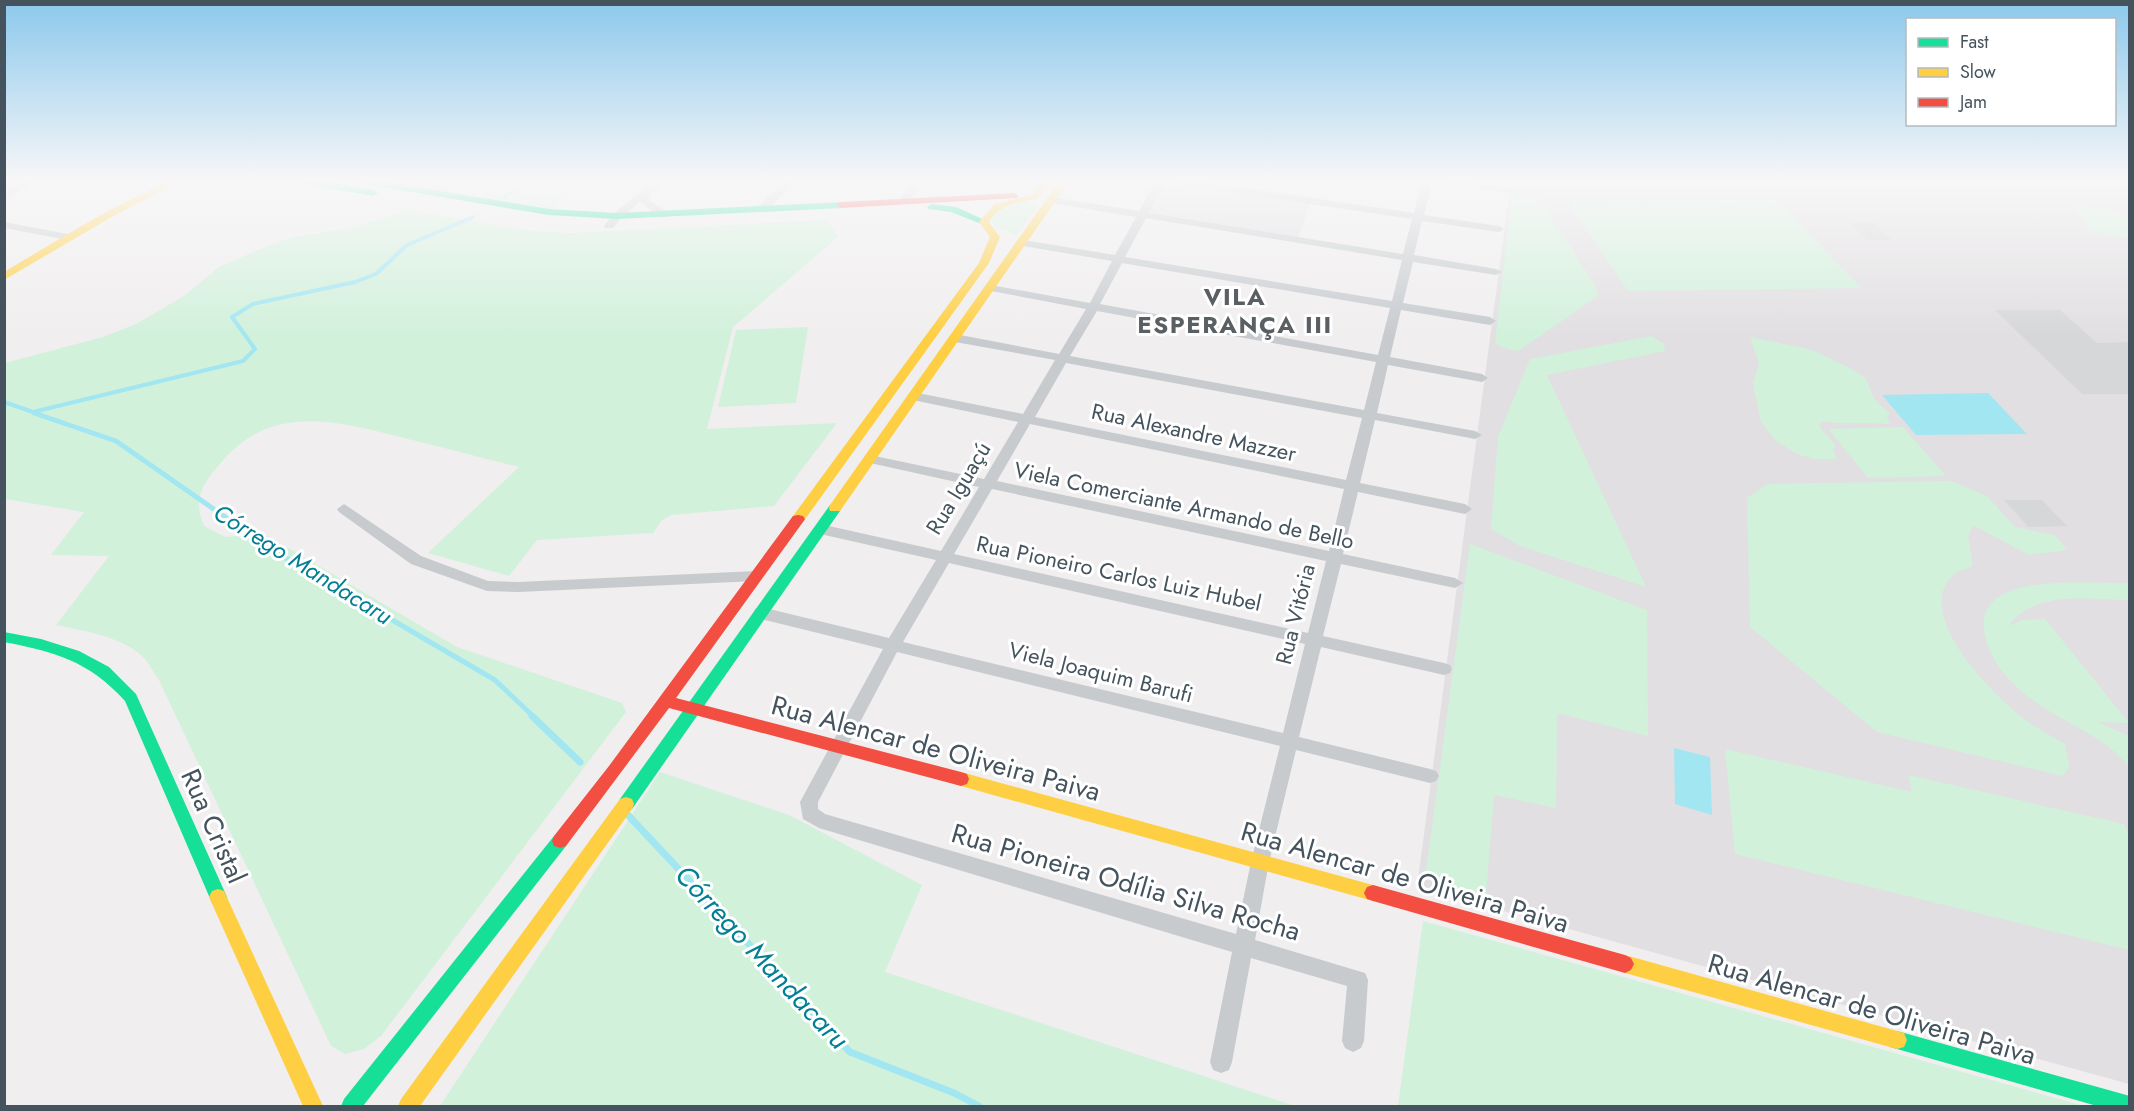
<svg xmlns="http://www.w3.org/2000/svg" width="2134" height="1111" font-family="Jost,sans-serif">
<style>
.education{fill:#e1dfe1}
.green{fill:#d1f1db}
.water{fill:#a2e6f2}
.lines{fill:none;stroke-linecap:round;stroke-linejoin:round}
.stream-far2{stroke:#a2e6f2;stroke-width:4}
.stream-far1{stroke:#a2e6f2;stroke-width:5}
.stream{stroke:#a2e6f2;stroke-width:7}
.building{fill:#d6d7d9}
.street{fill:#c7cbce;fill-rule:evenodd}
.fast{fill:#16e098;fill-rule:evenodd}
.slow{fill:#ffcf43;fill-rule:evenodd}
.jam{fill:#f24e42;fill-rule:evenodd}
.labels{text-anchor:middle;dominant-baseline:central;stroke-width:6;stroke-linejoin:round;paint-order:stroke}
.street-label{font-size:22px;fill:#44535d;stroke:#fff}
.far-district-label{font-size:24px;font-weight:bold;letter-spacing:1.5px;fill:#5a5f63;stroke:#fff}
.water-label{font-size:24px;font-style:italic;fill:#037f93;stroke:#fff}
.near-street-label{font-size:27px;fill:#44535d;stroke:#fff}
.near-water-label{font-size:28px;font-style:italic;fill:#037f93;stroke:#fff}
</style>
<rect width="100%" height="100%" fill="#f0eeef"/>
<g class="education">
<polygon points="361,180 469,180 442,196"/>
<polygon points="1161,180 1170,180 1311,202 1297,240 1141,214"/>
<polygon points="1511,180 2129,180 2129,1084 1417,887"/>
</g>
<g class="green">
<polygon points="507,180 585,180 548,214 476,202"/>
<polygon points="1512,195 1539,198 1596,287 1598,296 1518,351 1504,348 1495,343"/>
<polygon points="1778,200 1861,288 1628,291 1568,202"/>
<polygon points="1024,201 1039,205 1017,235 994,227 992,219 996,211"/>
<polygon points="2075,206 2127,213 2129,238 2090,232"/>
<path d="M 408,210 L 531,231 L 570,233 L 827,220 L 838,237 L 733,327 L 707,429 L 837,423 L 774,506 L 671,515 L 662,520 L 653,533 L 537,540 L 509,576 L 428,553 L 519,467 C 482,458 445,448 408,439 C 340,422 271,400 219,465 C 201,486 193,499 204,526 L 225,537 L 264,534 L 457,647 L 622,703 L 626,712 L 381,1036 L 364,1049 L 345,1054 L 331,1046 L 159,680 C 154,673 149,663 143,657 C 121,636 84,631 56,625 L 109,556 L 51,555 L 84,512 L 5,499 L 5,363 L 103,337 L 136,324 L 184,296 L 219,267 L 267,246 L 294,237 L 351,228 Z"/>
<polygon points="808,327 796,403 718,407 736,330"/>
<polygon points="1652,336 1664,344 1665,351 1547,375 1646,587 1520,546 1491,529 1498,437 1530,359"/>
<path d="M 1750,337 L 1812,350 L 1852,369 L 1866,379 L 1874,399 L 1890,414 L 1887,417 L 1890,424 C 1867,422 1844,425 1822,421 L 1819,426 L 1836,446 L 1833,450 L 1837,459 L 1814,459 L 1797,454 L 1775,440 L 1761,422 L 1753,384 L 1759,363 Z"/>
<polygon points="1903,427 1946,476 1868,478 1828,429"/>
<path d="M 1951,481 L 1987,496 L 2015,527 L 2055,535 L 2067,550 L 2029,555 L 1973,525 L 1968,536 L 1973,566 C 1966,569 1957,571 1952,576 C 1914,615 1990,691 2018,714 C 2032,726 2050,735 2065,744 L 2069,767 L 2063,776 L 1877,732 L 1750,627 L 1747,498 L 1768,484 Z"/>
<polygon points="1470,544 1647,610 1648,736 1557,713 1556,808 1494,795 1486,896 1425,879"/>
<path d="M 2129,583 L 2129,600 C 2091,600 2033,589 2009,626 L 2022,620 L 2045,619 L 2129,723 L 2098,722 L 2129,736 L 2128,765 C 2102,734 2058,721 2026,695 C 2008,680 1990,660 1985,636 C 1969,569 2090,584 2129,583 Z"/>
<polygon points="1725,749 1912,792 1908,775 2124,824 2130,839 2129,950 1735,854"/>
<polygon points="660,772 789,815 922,885 885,972 1295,1106 440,1106"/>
<polygon points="1423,921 2084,1106 1398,1106"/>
</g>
<g class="water">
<polygon points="1988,393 2027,434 1916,435 1882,395"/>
<polygon points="1674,748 1710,757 1712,815 1675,804"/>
</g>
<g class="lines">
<g class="stream-far2">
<polyline points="504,197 530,180"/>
<polyline points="4,402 39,414"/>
<polyline points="33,412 243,361 255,349 232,317 253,304 355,282 376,274 407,245 473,217"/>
</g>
<polyline class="stream-far1" points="34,413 116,441 274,551 495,680 534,717"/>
<g class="stream">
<polyline points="532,716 580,762"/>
<polyline points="627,814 850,1052 954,1093 979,1106"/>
</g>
</g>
<g class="building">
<polygon points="1849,223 1873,223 1891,240 1867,240"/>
<polygon points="1995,310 2060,310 2097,343 2130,342 2130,394 2082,394"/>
<polygon points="2004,500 2042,500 2067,526 2028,527"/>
</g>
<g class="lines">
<g class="street">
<polygon points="28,180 41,180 4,199 4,192"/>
<polygon points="655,180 666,180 648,197 650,201 669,213 669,217 661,217 640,202 621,218 613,228 605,228 604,226 613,214"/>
<polygon points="786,180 797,180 767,210 759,210 759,206"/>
<polygon points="916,180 927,180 908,202 900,202 900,198"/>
<path d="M 1156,180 L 1190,180 L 1414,213 L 1422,180 L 1457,180 L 1508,187 L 1513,190 L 1508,193 L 1432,182 L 1424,215 L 1499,226 L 1504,229 L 1499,232 L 1422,221 L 1414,255 L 1496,269 L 1502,272 L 1496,275 L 1413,262 L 1403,303 L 1490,317 L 1496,321 L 1490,325 L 1401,310 L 1390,357 L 1482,374 L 1488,378 L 1482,382 L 1388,365 L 1377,413 L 1475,431 L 1482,435 L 1475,439 L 1375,420 L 1360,483 L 1465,504 L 1472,509 L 1465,514 L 1358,492 L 1343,554 L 1455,578 L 1463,583 L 1455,588 L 1341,564 L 1323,636 L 1444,663 L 1450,665 L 1452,669 L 1450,673 L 1444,675 L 1321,647 L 1299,737 L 1430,769 L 1436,771 L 1439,776 L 1436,781 L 1430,783 L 1296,750 L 1269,862 L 1255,940 L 1365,973 L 1368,980 L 1364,1041 L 1361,1048 L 1353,1052 L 1345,1048 L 1342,1041 L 1347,986 L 1251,958 L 1232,1062 L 1229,1070 L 1221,1073 L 1213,1070 L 1210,1062 L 1232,952 L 819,828 L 803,819 L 800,802 L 883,649 L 761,619 L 755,617 L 753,613 L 755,609 L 761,607 L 889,638 L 936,560 L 820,534 L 813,529 L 820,524 L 941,551 L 979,487 L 870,463 L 863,459 L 870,455 L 984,479 L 1018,422 L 913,400 L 907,396 L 913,392 L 1023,414 L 1055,360 L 955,342 L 949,338 L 955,334 L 1059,354 L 1086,309 L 991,291 L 985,288 L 991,285 L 1090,303 L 1112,261 L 1023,246 L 1018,243 L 1023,240 L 1115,255 L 1136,217 L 1052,203 L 1047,200 L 1052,197 L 1139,211 ZM 1166,181 L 1170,183 L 1412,219 L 1403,254 L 1149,213 ZM 1146,218 L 1402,260 L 1392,301 L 1125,257 ZM 1122,263 L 1390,308 L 1378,355 L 1100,304 ZM 1097,311 L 1376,362 L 1364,410 L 1070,356 ZM 1066,363 L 1362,418 L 1346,480 L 1035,417 ZM 1030,424 L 1344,489 L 1329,551 L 997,481 ZM 992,489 L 1326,561 L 1308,633 L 954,554 ZM 949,563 L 1305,644 L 1283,733 L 903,642 ZM 897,652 L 1280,746 L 1251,862 L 1236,934 L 825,814 L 818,809 L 818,802 Z"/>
<polygon points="4,222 68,234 73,237 68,240 4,228"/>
<polygon points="344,504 421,556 488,581 519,582 756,571 764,576 756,581 519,592 487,591 411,564 339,512 337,509"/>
</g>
<g class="fast">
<polygon points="295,180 315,180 373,190 378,193 373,196 300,183"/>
<polygon points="353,180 374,180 549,209 617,213 841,202 846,205 841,208 617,219 549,215 358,183"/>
<polygon points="932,204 956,207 989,222 984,225 951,212 929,209 927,207"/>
<polygon points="835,504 841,508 840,511 632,809 626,811 620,809 618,804 620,799 830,505"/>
<path d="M 4,632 L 41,639 L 79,651 L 109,667 L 136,694 L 227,897 L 224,903 L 218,905 L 212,903 L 125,701 C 89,661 55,652 4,642 Z"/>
<polygon points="560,834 566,836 568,841 566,846 363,1106 341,1106 344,1099 554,836"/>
<polygon points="1897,1031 2130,1096 2130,1106 2097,1106 1897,1049 1890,1047 1887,1040 1890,1033"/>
</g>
<g class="slow">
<path d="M 171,180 L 184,180 L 115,215 L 4,280 L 4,272 C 59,239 113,206 171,180 Z"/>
<path d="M 1042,180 L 1052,180 L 1037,199 C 1018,203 1000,204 989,222 L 1000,237 L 989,263 L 803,522 L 793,522 L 791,519 L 793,516 L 979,263 L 990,237 L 979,222 L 995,204 L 1031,195 Z"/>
<polygon points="1060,180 1070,180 840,511 830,511 829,508 830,505"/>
<polygon points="961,772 1373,885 1379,887 1382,893 1379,899 1373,901 961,786 955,784 953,779 955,774"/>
<polygon points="626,797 632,799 634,804 632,809 420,1106 398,1106 401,1099 620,799"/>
<polygon points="218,889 224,891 323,1106 303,1106 209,897 212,891"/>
<polygon points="1625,955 1897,1031 1904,1033 1907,1040 1904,1047 1897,1049 1625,973 1619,970 1616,964 1619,958"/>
</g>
<g class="jam">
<polygon points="1014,193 1019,196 1017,198 841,208 836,205 841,202"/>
<polygon points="798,515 803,516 805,519 803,522 676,698 961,772 967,774 969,779 967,784 961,786 669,708 566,846 560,848 554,846 552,841 554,836 609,766 793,516"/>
<polygon points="1373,885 1625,955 1631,958 1634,964 1631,970 1625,973 1373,901 1367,899 1364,893 1367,887"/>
</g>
</g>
<linearGradient id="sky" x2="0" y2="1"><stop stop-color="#8cc8ec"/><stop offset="0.54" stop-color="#f8f7f8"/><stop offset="1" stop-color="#f8f7f8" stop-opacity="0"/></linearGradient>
<rect width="2134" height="336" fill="url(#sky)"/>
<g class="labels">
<g class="street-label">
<text transform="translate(1194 432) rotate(12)">Rua Alexandre Mazzer</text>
<text transform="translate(958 488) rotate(-59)">Rua Iguaçú</text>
<text transform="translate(1184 505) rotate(12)">Viela Comerciante Armando de Bello</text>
<text transform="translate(1119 573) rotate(12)">Rua Pioneiro Carlos Luiz Hubel</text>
<text transform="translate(1295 614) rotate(-76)">Rua Vitória</text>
<text transform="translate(1101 672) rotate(14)">Viela Joaquim Barufi</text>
</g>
<g class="far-district-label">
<text x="1235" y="296">VILA<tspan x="1235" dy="28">ESPERANÇA III</tspan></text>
</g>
<g class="water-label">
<text transform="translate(303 564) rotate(32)">Córrego Mandacaru</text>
</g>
<g class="near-street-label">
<text transform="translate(936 748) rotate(15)">Rua Alencar de Oliveira Paiva</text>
<text transform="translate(214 826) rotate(66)">Rua Cristal</text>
<text transform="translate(1405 877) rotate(16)">Rua Alencar de Oliveira Paiva</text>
<text transform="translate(1126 882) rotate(16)">Rua Pioneira Odília Silva Rocha</text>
<text transform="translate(1872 1009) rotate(16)">Rua Alencar de Oliveira Paiva</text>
</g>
<g class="near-water-label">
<text transform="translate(762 957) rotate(47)">Córrego Mandacaru</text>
</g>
</g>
<rect width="2134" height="1111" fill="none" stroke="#44535d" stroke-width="12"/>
<rect x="1906" y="18" width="210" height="108" fill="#ffffff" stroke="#b4babe" stroke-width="1.5"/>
<rect x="1918" y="38" width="30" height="9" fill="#16e098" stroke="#b4babe" stroke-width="1.5"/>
<text x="1960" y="48" font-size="18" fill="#44535d">Fast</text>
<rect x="1918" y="68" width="30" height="9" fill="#ffcf43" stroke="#b4babe" stroke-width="1.5"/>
<text x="1960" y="78" font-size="18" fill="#44535d">Slow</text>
<rect x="1918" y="98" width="30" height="9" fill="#f24e42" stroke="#b4babe" stroke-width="1.5"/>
<text x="1960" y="108" font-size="18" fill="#44535d">Jam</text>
</svg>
